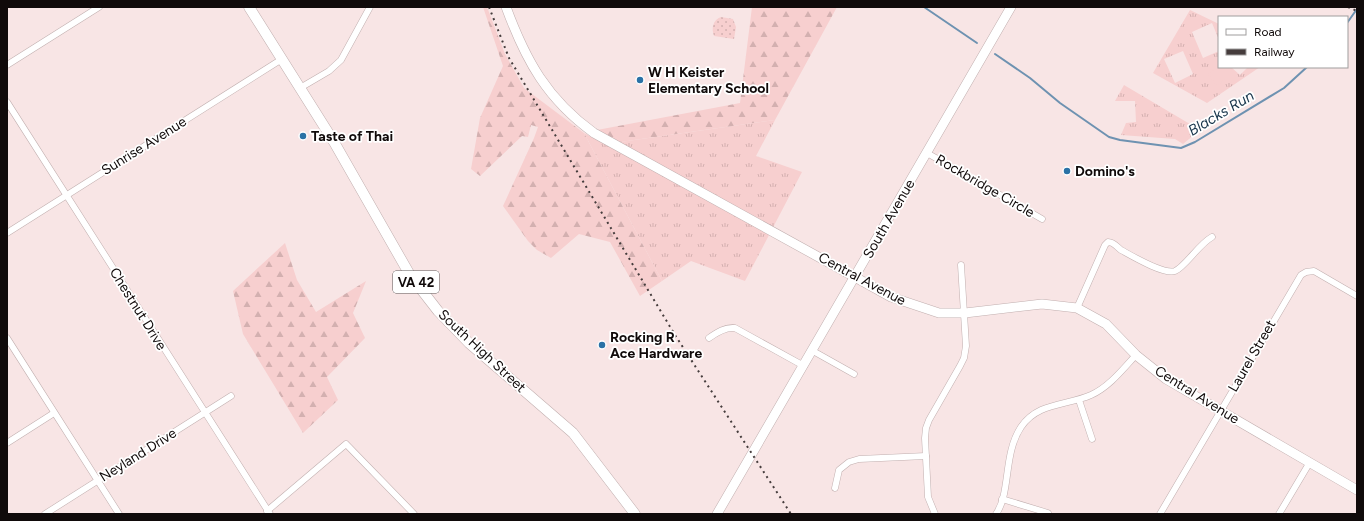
<svg xmlns="http://www.w3.org/2000/svg" width="1364" height="521" font-family="Figtree,sans-serif">
<style>
.grass{fill:url(#grass-tufts);fill-rule:evenodd}
.forest{fill:url(#forest-firs)}
.park{fill:url(#park-dots)}
.pitch{fill:#f7cfcf}
.lines{fill:none;stroke-linecap:round;stroke-linejoin:round}
.stream{stroke:#6e92b1;stroke-width:2}
.street-casing{stroke:#c1afaf;stroke-width:7}
.secondary-casing{stroke:#c1afaf;stroke-width:10}
.primary-casing{stroke:#c1afaf;stroke-width:11}
.street{stroke:#fff;stroke-width:6}
.secondary{stroke:#fff;stroke-width:9}
.primary{stroke:#fff;stroke-width:10}
.rail{stroke:#453c3c;stroke-width:2;stroke-dasharray:2 4;stroke-linecap:butt}
.poi-dot{fill:#2a72a6;stroke:#fff;stroke-width:1.5}
.labels{text-anchor:middle;dominant-baseline:central;stroke-width:3.5;stroke-linejoin:round;paint-order:stroke}
.shield{fill:#fff;stroke:#585454;stroke-width:1}
.shield-label{font-size:13px;font-weight:bold;fill:#100a0a}
.poi-label{font-size:14px;font-weight:bold;fill:#100a0a;stroke:#fff;text-anchor:start}
.street-label{font-size:14px;fill:#100a0a;stroke:#fff}
.water-label{font-size:15px;font-style:italic;fill:#17344a;stroke:#fff}
</style>
<defs>
<pattern id="grass-tufts" width="24" height="20" patternUnits="userSpaceOnUse"><rect width="24" height="20" fill="#f7cfcf"/><path d="M3 7l-1-3M5 7V3M7 7l1-3M15 17l-1-3M17 17v-4M19 17l1-3" fill="none" stroke="#d3b0b0"/></pattern>
<pattern id="forest-firs" width="22" height="20" patternUnits="userSpaceOnUse"><rect width="22" height="20" fill="#f7cfcf"/><path d="M5 1l3.5 6h-7zM16 11l3.5 6h-7z" fill="#d3b0b0"/></pattern>
<pattern id="park-dots" width="8" height="8" patternUnits="userSpaceOnUse"><rect width="8" height="8" fill="#f7cfcf"/><path d="M2 2h.1M6 6h.1" fill="none" stroke="#d3b0b0" stroke-width="1.8" stroke-linecap="round"/></pattern>
</defs>
<rect width="100%" height="100%" fill="#f8e5e5"/>
<g class="grass">
<path d="M 1190,10 L 1219,24 L 1219,40 L 1212,23 L 1192,32 L 1203,58 L 1219,51 L 1219,67 L 1231,67 L 1240,75 L 1248,67 L 1260,67 L 1207,103 L 1153,73 ZM 1183,51 L 1193,74 L 1175,83 L 1164,59 Z"/>
<polygon points="1124,85 1200,130 1183,144 1175,139 1121,135 1126,123 1136,122 1135,101 1115,101"/>
<polygon points="775,120 756,156 802,172 745,281 691,261 662,281 584,133 749,219 613,143"/>
</g>
<g class="forest">
<polygon points="483,7 487,7 505,54 524,88 584,133 662,281 640,296 610,242 579,234 551,258 537,250 528,241 503,206 534,138 538,127 531,125 528,137 522,136 480,176 471,169 480,118 503,66"/>
<polygon points="752,7 837,7 775,120 613,143 597,130 740,103"/>
<polygon points="285,243 297,280 316,312 366,281 353,313 365,338 327,377 338,400 303,433 243,334 233,291"/>
</g>
<path class="park" d="M 721,17 L 733,19 L 736,27 L 734,39 L 714,36 C 711,28 713,20 721,17 Z"/>
<polygon class="pitch" points="1218,67 1226,78 1217,86 1208,74"/>
<g class="lines">
<g class="stream">
<polyline points="924,7 977,43"/>
<polyline points="1347,23 1357,9"/>
<polyline points="995,54 1030,78 1060,103 1109,137 1120,140 1181,148 1195,142 1284,88 1307,67"/>
</g>
<defs>
<g id="street">
<polyline points="7,65 99,7"/>
<polyline points="300,88 329,71 341,60 370,7"/>
<polyline points="7,102 270,514"/>
<polyline points="927,153 1042,219"/>
<polyline points="7,233 282,59"/>
<path d="M 1077,308 L 1105,245 L 1108,242 C 1114,242 1117,247 1121,250 C 1132,256 1164,275 1175,271 C 1185,267 1199,244 1212,237"/>
<polyline points="7,338 119,514"/>
<path d="M 709,338 C 717,332 725,327 735,328 L 804,366"/>
<polyline points="813,351 854,374"/>
<polyline points="1079,400 1092,439"/>
<polyline points="7,443 54,413"/>
<polyline points="835,488 839,470 849,462 859,459 926,456"/>
<polyline points="1002,499 1048,513"/>
<polyline points="267,511 346,444 414,514"/>
<polyline points="45,514 231,396"/>
<polyline points="935,514 928,497 925,438 926,428 929,420 960,366 964,358 966,346 961,265"/>
<path d="M 996,514 C 1011,493 1003,454 1021,427 C 1038,402 1066,406 1091,395 C 1109,387 1123,369 1136,355"/>
<polyline points="1160,514 1301,275 1306,272 1314,271 1357,296"/>
<polyline points="1279,514 1310,462"/>
</g>
<g id="secondary">
<path d="M 506,7 C 526,61 547,99 594,133 L 891,297 L 939,313 L 965,313 L 1042,304 L 1077,308 L 1106,324 L 1136,355 L 1166,379 L 1357,490"/>
<polyline points="717,514 1011,7"/>
</g>
<polyline id="primary" points="249,7 334,142 410,275 438,311 469,343 573,433 635,514"/>
</defs>
<use href="#street" class="street-casing"/>
<use href="#secondary" class="secondary-casing"/>
<use href="#primary" class="primary-casing"/>
<use href="#street" class="street"/>
<use href="#secondary" class="secondary"/>
<use href="#primary" class="primary"/>
<g class="rail">
<polyline points="489,7 509,58 675,335 791,514"/>
<polyline points="1348,7 1357,11"/>
</g>
</g>
<g class="poi-dot">
<circle cx="640" cy="80" r="4"/>
<circle cx="303" cy="136" r="4"/>
<circle cx="1067" cy="171" r="4"/>
<circle cx="602" cy="345" r="4"/>
</g>
<g class="labels">
<rect class="shield" x="393" y="271" width="46" height="22" rx="3"/>
<g class="shield-label">
<text x="416" y="282">VA 42</text>
</g>
<g class="poi-label">
<text x="648" y="72">W H Keister<tspan x="648" dy="16">Elementary School</tspan></text>
<text x="311" y="136">Taste of Thai</text>
<text x="1075" y="171">Domino's</text>
<text x="610" y="337">Rocking R<tspan x="610" dy="16">Ace Hardware</tspan></text>
</g>
<g class="street-label">
<text transform="translate(144 146) rotate(-32)">Sunrise Avenue</text>
<text transform="translate(985 186) rotate(30)">Rockbridge Circle</text>
<text transform="translate(889 219) rotate(-60)">South Avenue</text>
<text transform="translate(862 279) rotate(28)">Central Avenue</text>
<text transform="translate(138 309) rotate(58)">Chestnut Drive</text>
<text transform="translate(482 351) rotate(43)">South High Street</text>
<text transform="translate(1252 356) rotate(-60)">Laurel Street</text>
<text transform="translate(1197 395) rotate(32)">Central Avenue</text>
<text transform="translate(138 455) rotate(-32)">Neyland Drive</text>
</g>
<g class="water-label">
<text transform="translate(1221 113) rotate(-31)">Blacks Run</text>
</g>
</g>
<rect width="1364" height="521" fill="none" stroke="#100a0a" stroke-width="16"/>
<rect x="1218" y="16" width="130" height="52" fill="#ffffff" stroke="#9f9d9d"/>
<rect x="1226" y="29" width="20" height="6" fill="#ffffff" stroke="#9f9d9d"/>
<text x="1254" y="36" font-size="12" fill="#100a0a">Road</text>
<rect x="1226" y="49" width="20" height="6" fill="#453c3c" stroke="#9f9d9d"/>
<text x="1254" y="56" font-size="12" fill="#100a0a">Railway</text>
</svg>
